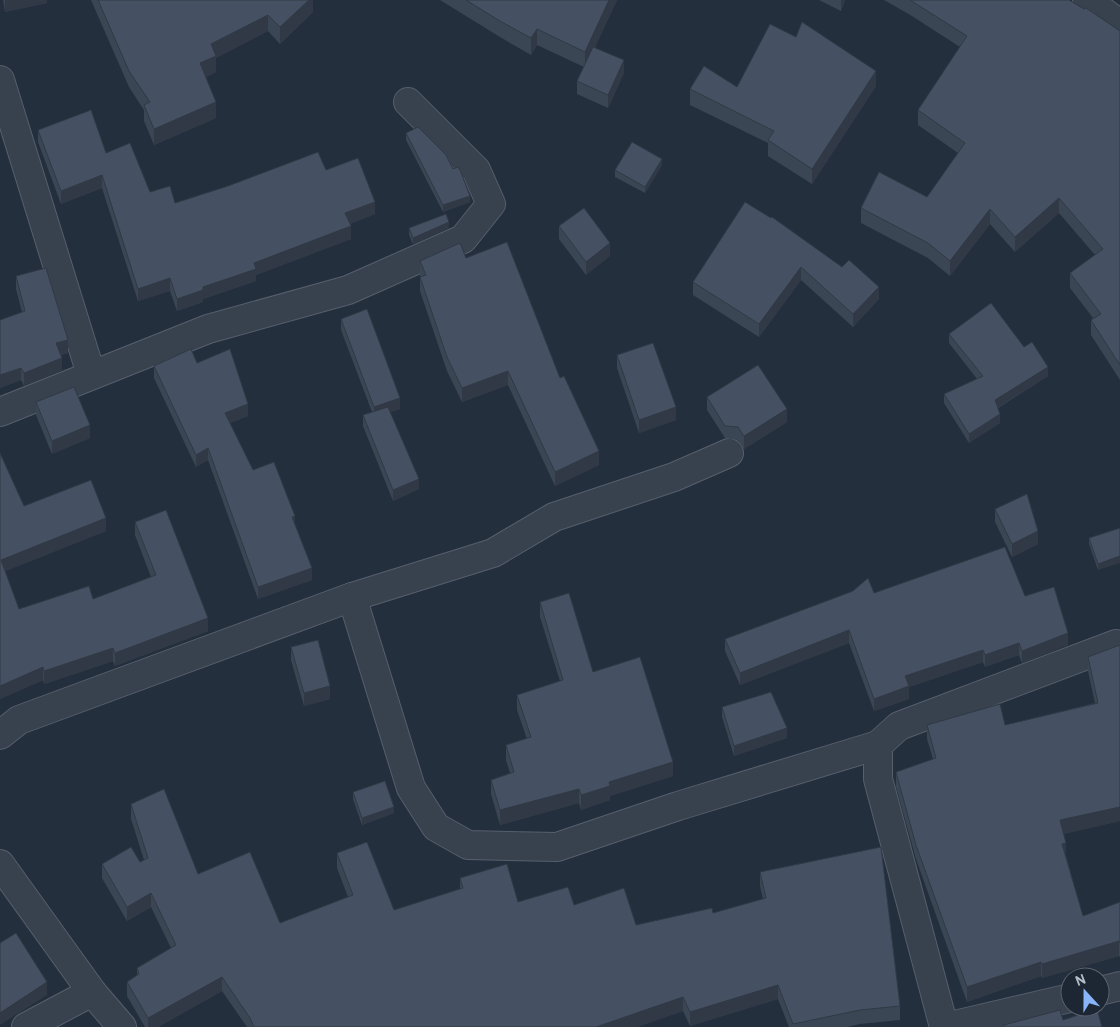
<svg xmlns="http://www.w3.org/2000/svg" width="1120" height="1027" font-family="Overpass,sans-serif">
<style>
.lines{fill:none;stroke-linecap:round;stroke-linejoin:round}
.minor-casing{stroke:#565f6c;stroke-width:30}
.minor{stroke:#38414e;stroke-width:28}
.wall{fill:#3b4654}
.shaded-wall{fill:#303945}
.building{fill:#455162;stroke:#303945}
</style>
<rect width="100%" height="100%" fill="#242f3e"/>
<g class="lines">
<defs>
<g id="minor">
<polyline points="1087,0 1120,24"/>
<polyline points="0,80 91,374"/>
<polyline points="0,412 208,329 348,290 463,239 491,204 476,170 408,102"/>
<polyline points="352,597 411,788 436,827 468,845 557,847 678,806 878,745"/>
<polyline points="0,735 19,720 352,597 493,553 554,517 674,477 729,453"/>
<polyline points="0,864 92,992 122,1027"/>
<polyline points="1100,991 1120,986"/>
<polyline points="26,1027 92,992"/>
<polyline points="944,1027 878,779 878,745 899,726 1116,644"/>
<polyline points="946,1027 1070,998"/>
</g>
</defs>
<use href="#minor" class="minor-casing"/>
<use href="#minor" class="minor"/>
</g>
<g class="wall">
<polygon points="3,0 47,0 47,3 5,12"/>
<polygon points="91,0 313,0 313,12 280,44 268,31 216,58 216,72 206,77 216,118 154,145 144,121 144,110 129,87"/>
<polygon points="440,0 617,0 595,47 624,73 608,108 577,94 577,81 584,67 537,45 531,55 500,37"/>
<polygon points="819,0 845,0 841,11"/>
<polygon points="884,0 1069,0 1120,31 1120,380 1091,335 1091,320 1093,318 1070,288 1070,273 1095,255 1059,213 1015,252 990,224 950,276 928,258 861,223 861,208 927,197 958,153 918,125 918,110 960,47 912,16"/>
<polygon points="876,86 812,184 768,156 768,143 690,105 690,89 737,87"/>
<polygon points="38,130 106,153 150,192 175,203 326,170 375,214 350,224 351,239 256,275 256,281 203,299 203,302 177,311 170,291 138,301 102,188 61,204 38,142"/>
<polygon points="406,133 470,202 443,212 406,140"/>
<polygon points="662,165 645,193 615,177 615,170"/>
<polygon points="745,202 879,299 853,327 801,280 759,337 693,295 693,282"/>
<polygon points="559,226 610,256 586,275 559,239"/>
<polygon points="409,228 449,228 413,244 409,235"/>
<polygon points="466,258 560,378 599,465 555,486 508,385 462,402 447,371 420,291 420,261"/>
<polygon points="16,276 68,353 61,355 62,370 24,386 21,380 0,388 22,312 16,289"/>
<polygon points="341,319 400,409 390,412 419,489 393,501 363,426 363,415 372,412 341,330"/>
<polygon points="949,334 1024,347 1048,376 998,408 1000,423 969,443 944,403 944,394 977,379 949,343"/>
<polygon points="617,355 676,420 639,433 617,368"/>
<polygon points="197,363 248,416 230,423 253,470 295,525 312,580 258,599 208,460 196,467 154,378 154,366"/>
<polygon points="707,397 787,422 744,449 738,440 725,438 707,410"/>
<polygon points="36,402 90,438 52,454 36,415"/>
<polygon points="0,453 24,506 106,531 5,571 19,609 93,599 151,577 135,535 135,522 208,631 115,666 113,661 44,684 43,680 0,699"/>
<polygon points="995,509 1038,544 1012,557 995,522"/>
<polygon points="1120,528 1098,570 1089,544 1089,538"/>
<polygon points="874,593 1025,596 1068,645 1022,663 1019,655 985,667 983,662 909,687 909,699 874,711 849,643 740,685 725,651 725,639"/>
<polygon points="540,602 673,776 610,796 610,800 581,810 579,803 500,825 491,794 491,780 510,773 506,760 506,745 527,739 517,710 517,695 560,681 540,617"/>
<polygon points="1120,645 1120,821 1063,834 1066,856 1083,916 1120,902 1120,957 1119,956 1042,978 1041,976 967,1002 916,859 896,787 896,772 933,759 927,739 927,725 1005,725 1095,703 1088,671 1088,657"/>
<polygon points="291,647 330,699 304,706 291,660"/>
<polygon points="722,707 787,738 734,756 722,717"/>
<polygon points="353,792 394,813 362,825 353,799"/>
<polygon points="131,804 198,874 280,923 348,897 337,868 337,853 394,910 460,889 460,878 518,902 574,905 636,925 713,913 763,899 760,886 760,872 900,1006 900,1020 860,1024 847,1027 789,1027 778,999 690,1026 683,1011 637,1027 247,1027 222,991 158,1027 145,1027 127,996 127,982 137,975 137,968 171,948 151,907 127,921 102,878 102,864 140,862 144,860 131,819"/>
</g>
<g class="shaded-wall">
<polygon points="5,0 47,0 47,3 5,12"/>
<polygon points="307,0 313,0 313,12 280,44 280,27"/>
<polygon points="609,0 617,0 585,68 585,52"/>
<polygon points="841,0 845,0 841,11"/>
<polygon points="268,15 268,31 216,58 216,72 200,80 200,63 211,44"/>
<polygon points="537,29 537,45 531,55 531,38"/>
<polygon points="624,60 624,73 608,108 608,95"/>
<polygon points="876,71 876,86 812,184 812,169"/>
<polygon points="216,102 216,118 154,145 154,129"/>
<polygon points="662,159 662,165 645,193 645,187"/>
<polygon points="102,175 102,188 61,204 61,191"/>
<polygon points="470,196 470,202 443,212 443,205"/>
<polygon points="1059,198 1059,213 1015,252 1015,237"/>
<polygon points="375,202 375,214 345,226 345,213"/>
<polygon points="990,209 990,224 950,276 950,261"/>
<polygon points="449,222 449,228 413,244 413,238"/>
<polygon points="351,226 351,239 256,275 256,281 203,299 203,302 177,311 177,299 254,263"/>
<polygon points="610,243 610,256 586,275 586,262"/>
<polygon points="801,267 801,280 759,337 759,324"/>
<polygon points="170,278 170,291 138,301 138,289"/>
<polygon points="879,287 879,299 853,327 853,314"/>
<polygon points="68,340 68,353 56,356 56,343"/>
<polygon points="62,358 62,370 24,386 24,373"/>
<polygon points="1048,367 1048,376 995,409 995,400"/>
<polygon points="21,368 21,380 0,388 0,375"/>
<polygon points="508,371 508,385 462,402 462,388"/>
<polygon points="400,398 400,409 374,418 374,407"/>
<polygon points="248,404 248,416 225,425 225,413"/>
<polygon points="676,407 676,420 639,433 639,420"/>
<polygon points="787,409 787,422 744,449 744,436"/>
<polygon points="1000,414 1000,423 969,443 969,434"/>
<polygon points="90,425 90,438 52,454 52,441"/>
<polygon points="208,448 208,460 196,467 196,455"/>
<polygon points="599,451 599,465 555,486 555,472"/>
<polygon points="419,479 419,489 393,501 393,490"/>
<polygon points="295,516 295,528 292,517"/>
<polygon points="106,518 106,531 1,573 1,560"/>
<polygon points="1038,531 1038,544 1012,557 1012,544"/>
<polygon points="1120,556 1120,563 1098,570 1098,564"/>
<polygon points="312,568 312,580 258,599 258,587"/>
<polygon points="208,618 208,631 115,666 115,653"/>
<polygon points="849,630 849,643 740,685 740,673"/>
<polygon points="1068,633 1068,645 1022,663 1022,651"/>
<polygon points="1019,643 1019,655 985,667 985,655"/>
<polygon points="113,648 113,661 44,684 44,671"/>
<polygon points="983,650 983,662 909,687 909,699 874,711 874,699 905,676"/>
<polygon points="43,667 43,680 0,699 0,686"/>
<polygon points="330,686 330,699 304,706 304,693"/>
<polygon points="787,728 787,738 734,756 734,746"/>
<polygon points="673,762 673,776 610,796 610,800 581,810 581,795 609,782"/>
<polygon points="579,789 579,803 500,825 500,810"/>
<polygon points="394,807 394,813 362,825 362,818"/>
<polygon points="1120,807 1120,821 1060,835 1060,820"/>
<polygon points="1066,843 1066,857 1062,844"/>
<polygon points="151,893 151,907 127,921 127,907"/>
<polygon points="1119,941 1119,956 1042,978 1042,964"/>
<polygon points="1041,962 1041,976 967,1002 967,987"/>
<polygon points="222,977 222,991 158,1027 148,1027 148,1018"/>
<polygon points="47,982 47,995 0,1025 0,1013"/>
<polygon points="778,985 778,999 690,1026 690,1012"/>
<polygon points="683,997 683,1011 637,1027 596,1027"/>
</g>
<g class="building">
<polygon points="98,0 309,0 280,27 268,15 211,44 216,56 200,63 216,102 154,129 144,105 150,102 129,71"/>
<polygon points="466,0 609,0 585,52 537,29 531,38 500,21"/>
<polygon points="910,0 1069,0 1084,9 1086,8 1120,31 1120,365 1091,320 1101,314 1070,273 1103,249 1059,198 1015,237 990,209 950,261 928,243 861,208 879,172 927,197 965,143 918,110 967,36"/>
<polygon points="802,22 876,71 812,169 768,140 774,131 690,89 704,66 737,87 770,24 796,37"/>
<polygon points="593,47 624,60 608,95 577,81"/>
<polygon points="91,110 106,153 130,143 150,192 170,186 175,203 228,186 318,152 326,170 358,158 375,202 345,213 351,226 254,263 256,269 203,287 203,290 177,299 170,278 138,289 102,175 61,191 38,130"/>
<polygon points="418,127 446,155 453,169 458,167 460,170 470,196 443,205 406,133"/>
<polygon points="632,142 662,159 645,187 615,170"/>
<polygon points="745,202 771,218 772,217 842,267 849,260 879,287 853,314 801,267 759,324 693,282"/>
<polygon points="584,208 610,243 586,262 559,226"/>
<polygon points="446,214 449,222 413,238 409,228"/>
<polygon points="507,242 560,378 564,376 599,451 555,472 508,371 462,388 447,357 420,277 426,275 420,261 460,243 466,258"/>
<polygon points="46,268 68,340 56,343 62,358 24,373 21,368 0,375 0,320 25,311 16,276"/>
<polygon points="991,303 1024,347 1032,342 1048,367 995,400 1000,414 969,434 944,394 983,376 949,334"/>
<polygon points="367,309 400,398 374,407 341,319"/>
<polygon points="653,343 676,407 639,420 617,355"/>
<polygon points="191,349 197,363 230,349 248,404 225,413 253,470 274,462 295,516 292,517 312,568 258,587 208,448 196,455 154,366"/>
<polygon points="758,365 787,409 744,436 738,427 725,426 707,397"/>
<polygon points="74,387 90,425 52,441 36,402"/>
<polygon points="388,407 419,479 393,490 363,415"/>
<polygon points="0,453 24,506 91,480 106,518 1,560 19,609 89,586 93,599 156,575 135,522 166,510 208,618 115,653 113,648 44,671 43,667 0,686"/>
<polygon points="1027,494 1038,531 1012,544 995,509"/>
<polygon points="1120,528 1120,556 1098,564 1089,538"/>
<polygon points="1005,547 1025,596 1054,587 1068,633 1022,651 1019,643 985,655 983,650 905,676 909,686 874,699 849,630 740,673 725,639 853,591 868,578 874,593"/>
<polygon points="569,593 593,672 640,657 673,762 609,782 610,786 581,795 579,789 500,810 491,780 514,772 506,745 531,737 517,695 563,680 540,602"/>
<polygon points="318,640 330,686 304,693 291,647"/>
<polygon points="1120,645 1120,807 1060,820 1066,843 1062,844 1083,916 1120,902 1120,943 1119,941 1042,964 1041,962 967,987 916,845 896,772 936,758 927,725 1000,704 1005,725 1098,703 1088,657"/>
<polygon points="771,692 787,728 734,746 722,707"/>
<polygon points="385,781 394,807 362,818 353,792"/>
<polygon points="164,789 198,874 250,852 280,923 353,895 337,853 367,842 394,910 463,888 460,878 507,864 518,902 568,887 574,905 624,888 636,925 712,908 713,913 766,898 760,872 881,847 900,1006 860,1010 793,1024 778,985 690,1012 683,997 596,1027 254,1027 250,1018 222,977 148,1018 127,982 139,974 137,968 176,945 151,893 127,907 102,864 131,847 140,862 148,858 131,804"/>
<polygon points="16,933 47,982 0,1013 0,943"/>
<polygon points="1097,1009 1102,1027 1004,1027 1004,1025 1060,1010 1063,1020"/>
</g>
<g transform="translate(1085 992) rotate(339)"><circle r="24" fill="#1d2633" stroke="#59626f"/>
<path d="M0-4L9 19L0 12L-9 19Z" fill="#8ab4f8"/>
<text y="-8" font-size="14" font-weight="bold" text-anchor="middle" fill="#b4bcc9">N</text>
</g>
</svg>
